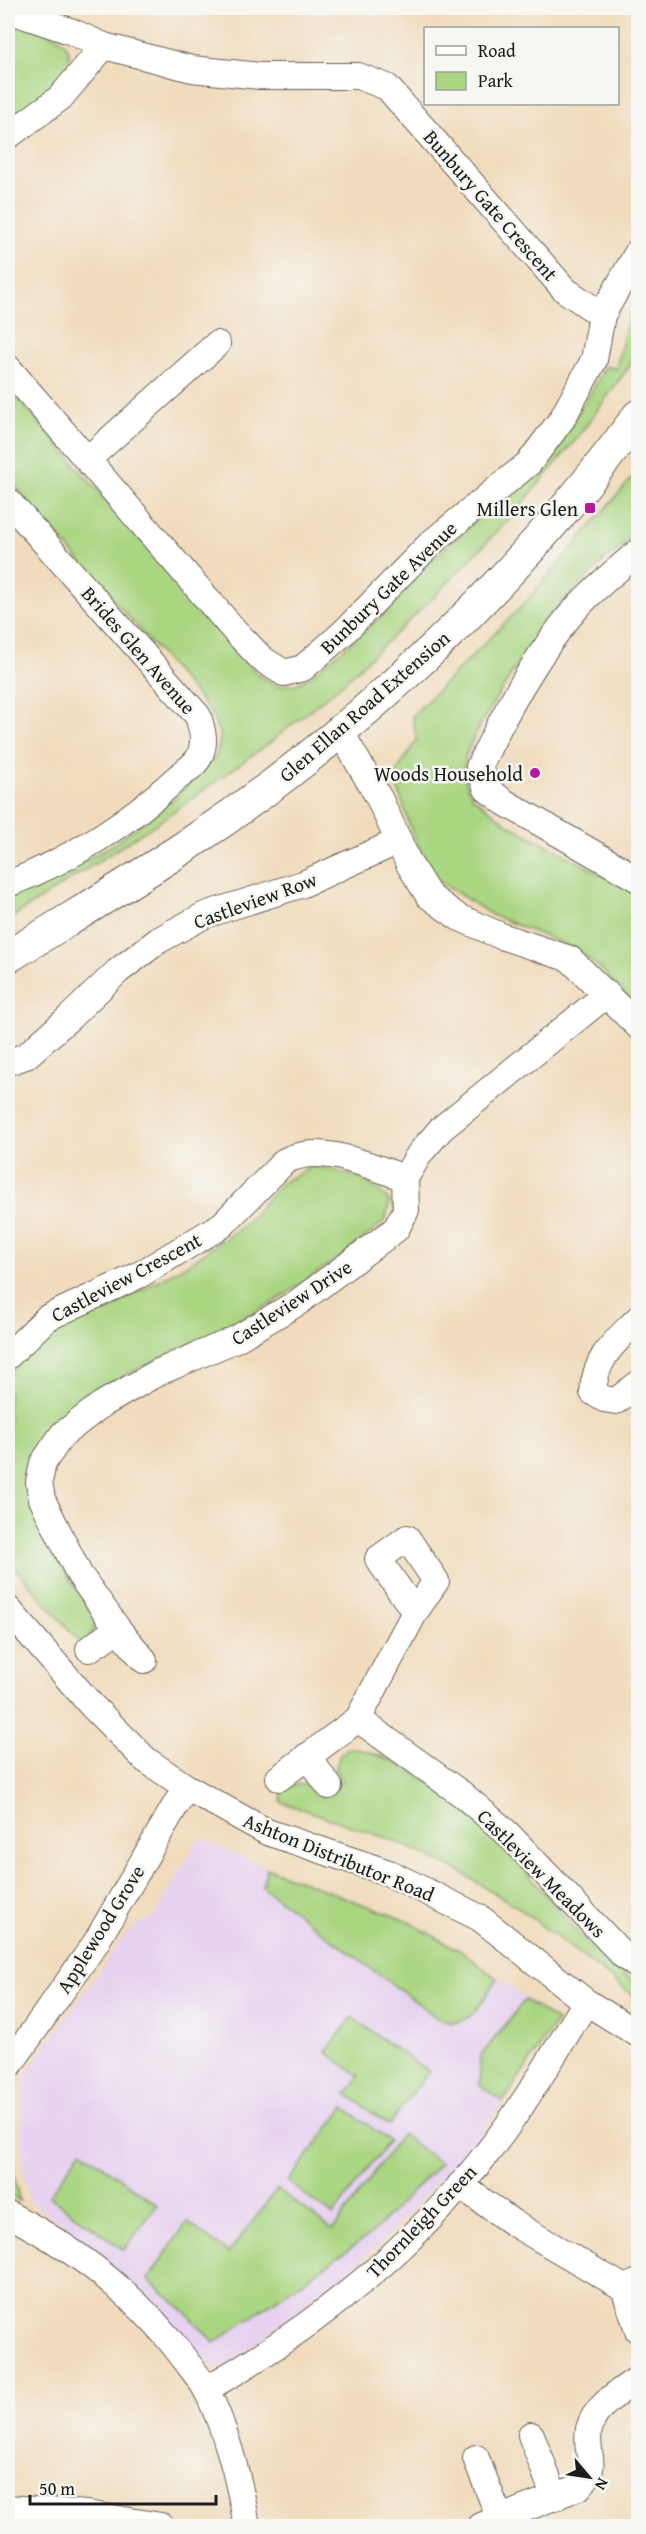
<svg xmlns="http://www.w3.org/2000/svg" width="646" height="2534" font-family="'Gentium Book Plus',serif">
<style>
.built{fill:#e7d2ef}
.green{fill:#aad682;stroke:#63794f;stroke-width:1.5}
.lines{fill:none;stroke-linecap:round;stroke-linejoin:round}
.minor-casing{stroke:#675f54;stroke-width:28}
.tertiary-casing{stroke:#675f54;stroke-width:34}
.minor{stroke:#fff;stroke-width:26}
.tertiary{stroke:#fff;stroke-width:32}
.poi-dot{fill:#b5179e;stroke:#f6f6f2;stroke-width:2}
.labels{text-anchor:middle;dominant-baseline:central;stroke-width:5;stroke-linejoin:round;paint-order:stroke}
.street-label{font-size:20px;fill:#1c1c1c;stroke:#f6f6f2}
.poi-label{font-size:20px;fill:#1c1c1c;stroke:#f6f6f2;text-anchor:end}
</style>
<rect width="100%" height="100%" fill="#f6f6f2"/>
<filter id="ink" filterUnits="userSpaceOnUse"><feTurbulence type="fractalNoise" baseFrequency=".0167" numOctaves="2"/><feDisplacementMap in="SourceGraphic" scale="12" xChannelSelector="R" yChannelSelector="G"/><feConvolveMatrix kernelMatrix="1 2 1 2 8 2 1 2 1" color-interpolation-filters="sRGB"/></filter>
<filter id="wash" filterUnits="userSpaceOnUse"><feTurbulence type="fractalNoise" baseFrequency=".008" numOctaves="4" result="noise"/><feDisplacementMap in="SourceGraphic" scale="24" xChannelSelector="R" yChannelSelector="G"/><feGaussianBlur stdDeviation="1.35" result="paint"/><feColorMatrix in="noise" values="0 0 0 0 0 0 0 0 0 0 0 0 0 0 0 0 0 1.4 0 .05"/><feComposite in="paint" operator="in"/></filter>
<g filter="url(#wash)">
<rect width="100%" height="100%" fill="#f1dbbc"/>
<polygon class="built" points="199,1838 302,1883 356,1900 407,1921 464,1953 557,2021 481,2134 380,2244 297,2313 224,2366 214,2369 102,2255 29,2201 22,2161 21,2113 25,2075 125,1936 138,1924 154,1917"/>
<g class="green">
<path d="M 8,21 C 21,25 50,31 61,40 C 93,67 27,106 8,121 Z"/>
<polygon points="638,297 638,354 578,437 513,515 429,602 342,684 268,744 159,822 8,920 8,897 65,873 112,845 175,798 216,757 221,736 209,710 8,478 8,387 259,676 278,686 297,684 311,676 382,616 417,573 552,452 589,396 605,366 616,369 626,326"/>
<polygon points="638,471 638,533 605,560 549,615 480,724 466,754 463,774 472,796 509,825 638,894 638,1008 601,969 576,949 492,915 434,878 411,830 394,776 417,740 412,716 527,601"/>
<path d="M 313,1166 C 346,1173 367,1175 390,1202 L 385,1221 L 343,1255 L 274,1302 L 104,1386 L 65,1415 L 35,1449 L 24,1485 L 48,1546 L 93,1614 L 96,1626 L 90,1636 L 80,1642 L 8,1560 L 8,1375 L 17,1363 L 69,1323 L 122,1301 L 188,1264 L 243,1226 L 283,1182 Z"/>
<path d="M 350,1748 C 424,1758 503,1845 550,1899 C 565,1916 578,1936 595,1951 C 608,1964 624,1974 638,1985 L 638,1999 L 516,1906 L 455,1869 L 395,1841 L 281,1802 L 282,1790 C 300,1782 309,1781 322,1797 L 343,1782 L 335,1770 L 340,1755 Z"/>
<path d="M 267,1868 L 407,1921 L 464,1953 L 497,1979 C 482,2001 470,2033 439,2019 L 262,1887 Z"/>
<polygon points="525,2000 557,2021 503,2102 480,2085 480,2057"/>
<polygon points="352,2017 414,2062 429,2071 389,2125 347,2094 359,2076 326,2052"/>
<polygon points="8,2093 15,2183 20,2201 8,2194"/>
<polygon points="344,2107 389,2141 333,2215 288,2182"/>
<polygon points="402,2134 440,2163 371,2234 214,2343 187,2313 148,2280 187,2222 229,2253 277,2189 333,2230"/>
<polygon points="81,2150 157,2205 124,2250 49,2196"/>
</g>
</g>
<g filter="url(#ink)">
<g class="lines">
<defs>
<g id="minor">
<polyline points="8,10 70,31 104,46 192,69 260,76 358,76 387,87 565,290 602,315"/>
<polyline points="8,136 60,98 104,46"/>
<polyline points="8,368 234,630 262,659 284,673 303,668 343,633 431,543 529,463 562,419 594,360 602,315 638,252"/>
<polyline points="88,459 217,344"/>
<path d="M 8,501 L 198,716 C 202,730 206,741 200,755 C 197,764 184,772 177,778 C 128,823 70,860 8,884"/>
<path d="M 638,552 C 614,573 588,593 568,618 C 532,662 503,716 479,767 L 487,789 L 504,802 L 638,879"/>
<polyline points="340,731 379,798 409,864 429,896 458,917 501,936 570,959 638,1026"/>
<polyline points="8,1062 26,1056 70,1017 118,971 159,940 205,915 303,884 399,841"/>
<path d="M 638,1319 C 615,1342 595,1357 593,1392 L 604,1399 L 616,1401 L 638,1384"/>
<path d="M 8,1356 L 47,1318 L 139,1275 L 222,1225 L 285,1161 C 321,1142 369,1166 405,1178"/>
<polyline points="8,1609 92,1706 146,1760 186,1787 267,1832 389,1873 480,1918 586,2002 638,2034"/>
<polyline points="89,1649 118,1629"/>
<polyline points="144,1660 118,1629 79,1574 42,1499 39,1482 43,1463 62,1435 101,1405 157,1373 236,1339 297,1303 396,1229 406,1210 405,1178 420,1153 441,1129 607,994"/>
<polyline points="358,1719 463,1795 506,1832 624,1956 638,1966"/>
<polyline points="307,1756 329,1786"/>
<polyline points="279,1778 358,1719 415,1612 378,1559 407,1538 436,1581 415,1612"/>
<polyline points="8,2067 95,1944 186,1787"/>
<polyline points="460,2185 513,2223 624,2288"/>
<path d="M 8,2214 C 76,2249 137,2295 183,2357 C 191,2368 201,2379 207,2391 C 228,2434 239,2479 247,2526"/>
<polyline points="638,2282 624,2288 638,2330"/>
<path d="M 206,2389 C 323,2323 430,2235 508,2125 C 536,2085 561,2043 586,2002"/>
<polyline points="531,2435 555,2498"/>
<polyline points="476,2458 500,2519"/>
<polyline points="8,2508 87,2514 161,2526"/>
<path d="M 481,2526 L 579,2487 C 601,2464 584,2456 589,2429 C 594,2407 620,2391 638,2379"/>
</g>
<path id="tertiary" d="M 8,957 C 69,919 132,882 192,842 C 363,728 517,581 638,416"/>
</defs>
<use href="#minor" class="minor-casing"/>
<use href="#tertiary" class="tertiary-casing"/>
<use href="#minor" class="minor"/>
<use href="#tertiary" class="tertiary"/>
</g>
</g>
<g class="poi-dot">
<rect x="584" y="502" width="12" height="12" rx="3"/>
<circle cx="535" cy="773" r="6"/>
</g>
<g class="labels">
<g class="street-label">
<text transform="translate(491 205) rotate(49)">Bunbury Gate Crescent</text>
<text transform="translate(388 587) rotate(-44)">Bunbury Gate Avenue</text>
<text transform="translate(139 650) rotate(49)">Brides Glen Avenue</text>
<text transform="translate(364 706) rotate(-41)">Glen Ellan Road Extension</text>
<text transform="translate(255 900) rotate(-20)">Castleview Row</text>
<text transform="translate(126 1277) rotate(-28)">Castleview Crescent</text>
<text transform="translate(291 1302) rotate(-33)">Castleview Drive</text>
<text transform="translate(339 1857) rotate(22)">Ashton Distributor Road</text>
<text transform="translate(542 1873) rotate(45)">Castleview Meadows</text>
<text transform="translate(100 1929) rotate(-58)">Applewood Grove</text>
<text transform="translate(421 2221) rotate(-46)">Thornleigh Green</text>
</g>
<g class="poi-label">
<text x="578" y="508">Millers Glen</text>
<text x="523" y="773">Woods Household</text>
</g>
</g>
<rect width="646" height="2534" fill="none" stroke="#f6f6f2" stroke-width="30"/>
<rect x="424" y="27" width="195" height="78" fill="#f6f6f2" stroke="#9f9f9c" stroke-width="1.5"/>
<rect x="436" y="46" width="30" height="9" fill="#ffffff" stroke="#9f9f9c" stroke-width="1.5"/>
<text x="478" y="57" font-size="18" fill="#1c1c1c">Road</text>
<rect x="436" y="72" width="30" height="18" fill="#aad682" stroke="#9f9f9c" stroke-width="1.5"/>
<text x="478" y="87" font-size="18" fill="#1c1c1c">Park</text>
<g transform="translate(589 2477) rotate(119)" stroke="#f6f6f2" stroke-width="4.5" paint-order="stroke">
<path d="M0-4.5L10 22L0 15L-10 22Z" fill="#1c1c1c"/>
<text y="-9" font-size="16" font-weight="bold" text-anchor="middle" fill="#1c1c1c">N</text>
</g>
<path d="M30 2495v9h186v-9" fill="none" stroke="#1c1c1c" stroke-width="3"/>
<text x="39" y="2495" font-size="18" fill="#1c1c1c" stroke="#f6f6f2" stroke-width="4.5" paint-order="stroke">50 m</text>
</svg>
